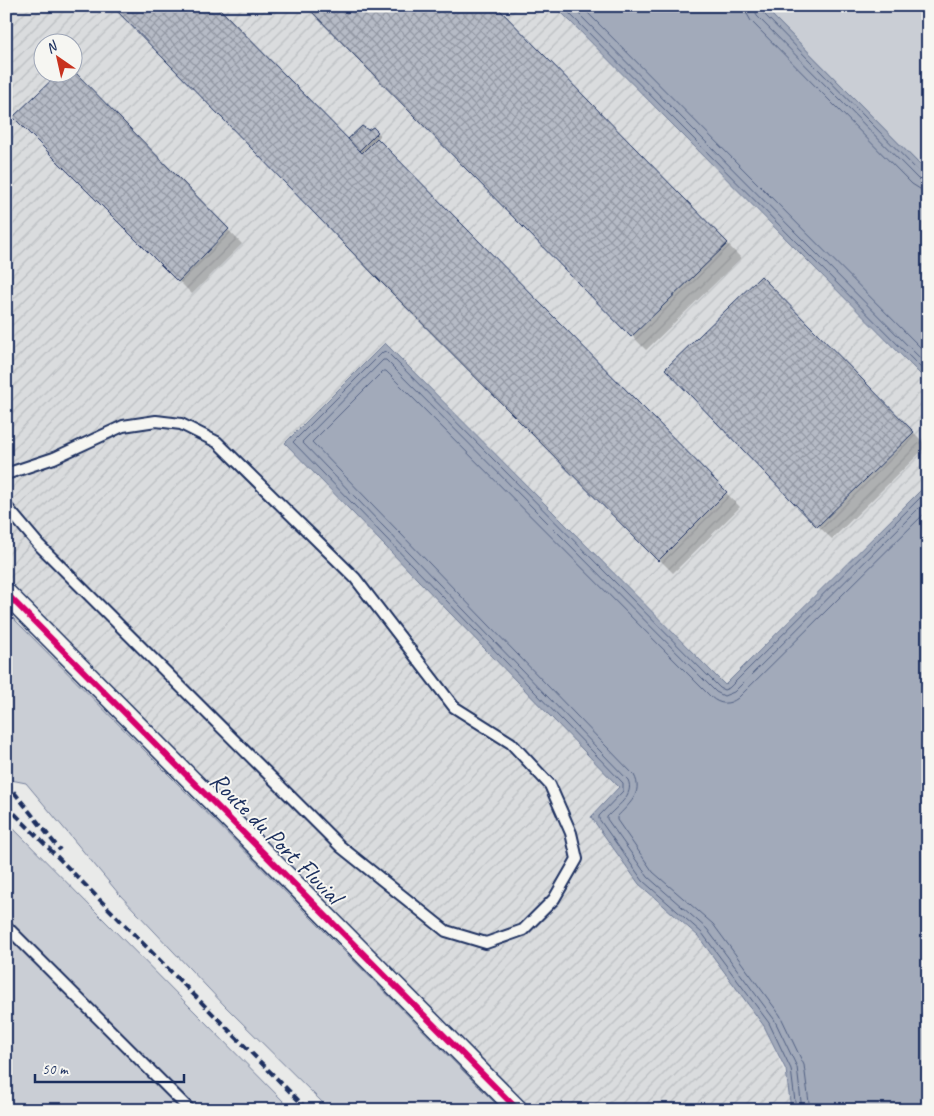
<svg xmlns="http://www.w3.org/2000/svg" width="934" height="1116" font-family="Caveat,sans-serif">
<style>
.industrial{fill:url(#industrial-furrows);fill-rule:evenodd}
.grass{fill:#caced5;stroke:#727e9a}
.water{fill:#a2aaba;stroke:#6c7995}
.shadow{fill:#0003}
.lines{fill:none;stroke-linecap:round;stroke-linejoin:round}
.shore{stroke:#516083;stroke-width:1}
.building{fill:url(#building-cross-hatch);stroke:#1b2f5e}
.lane-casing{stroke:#1b2f5e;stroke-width:14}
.street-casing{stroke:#1b2f5e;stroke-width:22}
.lane{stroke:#f6f6f2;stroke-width:10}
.street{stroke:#f6f6f2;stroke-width:19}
.rail{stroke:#1b2f5e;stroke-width:4;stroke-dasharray:8 4;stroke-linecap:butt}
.cycleway-casing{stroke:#f6f6f2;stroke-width:9}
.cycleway{stroke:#d6006c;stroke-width:6}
.labels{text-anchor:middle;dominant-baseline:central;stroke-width:4;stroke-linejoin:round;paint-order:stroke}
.street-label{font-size:25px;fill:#1b2f5e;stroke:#f6f6f2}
</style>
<defs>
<pattern id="industrial-furrows" width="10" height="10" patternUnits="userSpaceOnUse" patternTransform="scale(1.25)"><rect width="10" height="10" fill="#dadcde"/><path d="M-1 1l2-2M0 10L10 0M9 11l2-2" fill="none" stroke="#babdc1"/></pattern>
<pattern id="building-cross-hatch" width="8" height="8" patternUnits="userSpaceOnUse" patternTransform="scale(1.25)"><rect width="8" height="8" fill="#b6bbc6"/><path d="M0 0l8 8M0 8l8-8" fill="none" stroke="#9398a4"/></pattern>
</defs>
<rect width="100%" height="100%" fill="#e9eae9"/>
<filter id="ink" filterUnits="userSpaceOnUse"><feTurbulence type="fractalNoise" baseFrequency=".02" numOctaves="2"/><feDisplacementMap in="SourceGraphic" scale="10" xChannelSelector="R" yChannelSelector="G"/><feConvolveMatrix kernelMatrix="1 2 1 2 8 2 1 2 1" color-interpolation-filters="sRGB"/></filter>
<g filter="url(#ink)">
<path class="industrial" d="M 6,6 L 555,6 L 928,382 L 928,483 L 725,685 L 385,343 L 285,443 L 620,787 L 591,817 L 639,884 L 698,936 L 764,1026 L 788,1080 L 791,1110 L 502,1110 L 6,611 ZM 42,42 L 72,42 L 72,72 L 42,72 Z"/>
<g class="grass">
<polygon points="763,6 928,6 928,173"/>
<polygon points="6,611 502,1110 330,1110 225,1006 119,894 26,783 6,779"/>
<polygon points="6,821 292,1110 6,1110"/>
</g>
<g class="water">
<polygon points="555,6 763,6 928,173 928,382"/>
<polygon points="385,343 725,685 928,483 928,1110 791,1110 786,1070 764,1026 698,936 639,884 591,817 619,787 285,443"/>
</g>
<g class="shadow">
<polygon points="308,6 494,6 741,258 646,350"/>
<polygon points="72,71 242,244 192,294 15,117 72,72"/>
<polygon points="376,131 380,136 377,140 740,507 673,573 379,278 348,141 368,132"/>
<polygon points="761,278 927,446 832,539 818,526"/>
</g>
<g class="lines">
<g class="shore">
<polyline points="562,6 928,375"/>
<polyline points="571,6 928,366"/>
<polyline points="581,6 928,355"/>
<polyline points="746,6 747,14 751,21 912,184 920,189 928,190"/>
<polyline points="754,6 757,16 918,179 928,183"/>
<polyline points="760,6 762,12 922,175 928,177"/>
<polyline points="796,1110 791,1069 769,1023 702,933 643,881 599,819 599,816 623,791 623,783 293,442 383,352 386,351 720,688 724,690 729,688 928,490"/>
<path d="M 802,1110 L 797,1067 L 774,1019 L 707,929 L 648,877 L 607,819 L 607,817 C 616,807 635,795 628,780 L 302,442 L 383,360 L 386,360 L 716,692 L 724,696 L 734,692 L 928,499"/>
<path d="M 810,1110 L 804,1065 L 780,1015 L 713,924 L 653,872 L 617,820 L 617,817 C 628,805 644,793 634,775 L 312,442 L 383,371 L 386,371 L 711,697 C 720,705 729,705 738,698 L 928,510"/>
</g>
</g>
<g class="building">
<polygon points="112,6 217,6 362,153 377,138 727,492 658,561 378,279 223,119"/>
<polygon points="306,6 496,6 728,243 631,337"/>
<polygon points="72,69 229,229 178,282 13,117 60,72 72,72"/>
<polygon points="362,126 368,130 373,127 378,132 359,151 348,139"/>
<polygon points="761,276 914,432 817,527 665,369"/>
</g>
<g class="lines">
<defs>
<g id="lane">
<polyline points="6,474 54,458 123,426 156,421 181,424 217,442 355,578 454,707 511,743 550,785 571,833 577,859 554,899 523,930 486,943 446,931 341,847 39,545 6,506"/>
<polyline points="6,926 190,1110"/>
</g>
<polyline id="street" points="6,593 518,1110"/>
</defs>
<use href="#lane" class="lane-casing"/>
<use href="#street" class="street-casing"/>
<use href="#lane" class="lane"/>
<use href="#street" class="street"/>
<g class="rail">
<polyline points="6,782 60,850"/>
<polyline points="6,805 308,1110"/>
</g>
<defs>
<polyline id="cycleway" points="6,593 518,1110"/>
</defs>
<use href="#cycleway" class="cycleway-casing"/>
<use href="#cycleway" class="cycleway"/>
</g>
</g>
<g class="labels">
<g class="street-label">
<text transform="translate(276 838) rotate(45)">Route du Port Fluvial</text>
</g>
</g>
<rect width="934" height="1116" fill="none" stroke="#f6f6f2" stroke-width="25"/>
<rect x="12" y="12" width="909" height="1091" fill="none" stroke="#1b2f5e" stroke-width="2" filter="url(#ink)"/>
<g transform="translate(58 58) rotate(326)"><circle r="24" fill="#f6f6f2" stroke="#9ea6b7"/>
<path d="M0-4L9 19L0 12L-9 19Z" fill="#c8321e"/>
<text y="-8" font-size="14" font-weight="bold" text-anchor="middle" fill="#1b2f5e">N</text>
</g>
<path d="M35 1074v8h149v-8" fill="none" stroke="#1b2f5e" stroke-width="2.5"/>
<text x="42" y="1074" font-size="15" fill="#1b2f5e" stroke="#f6f6f2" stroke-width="4" paint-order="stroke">50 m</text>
</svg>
